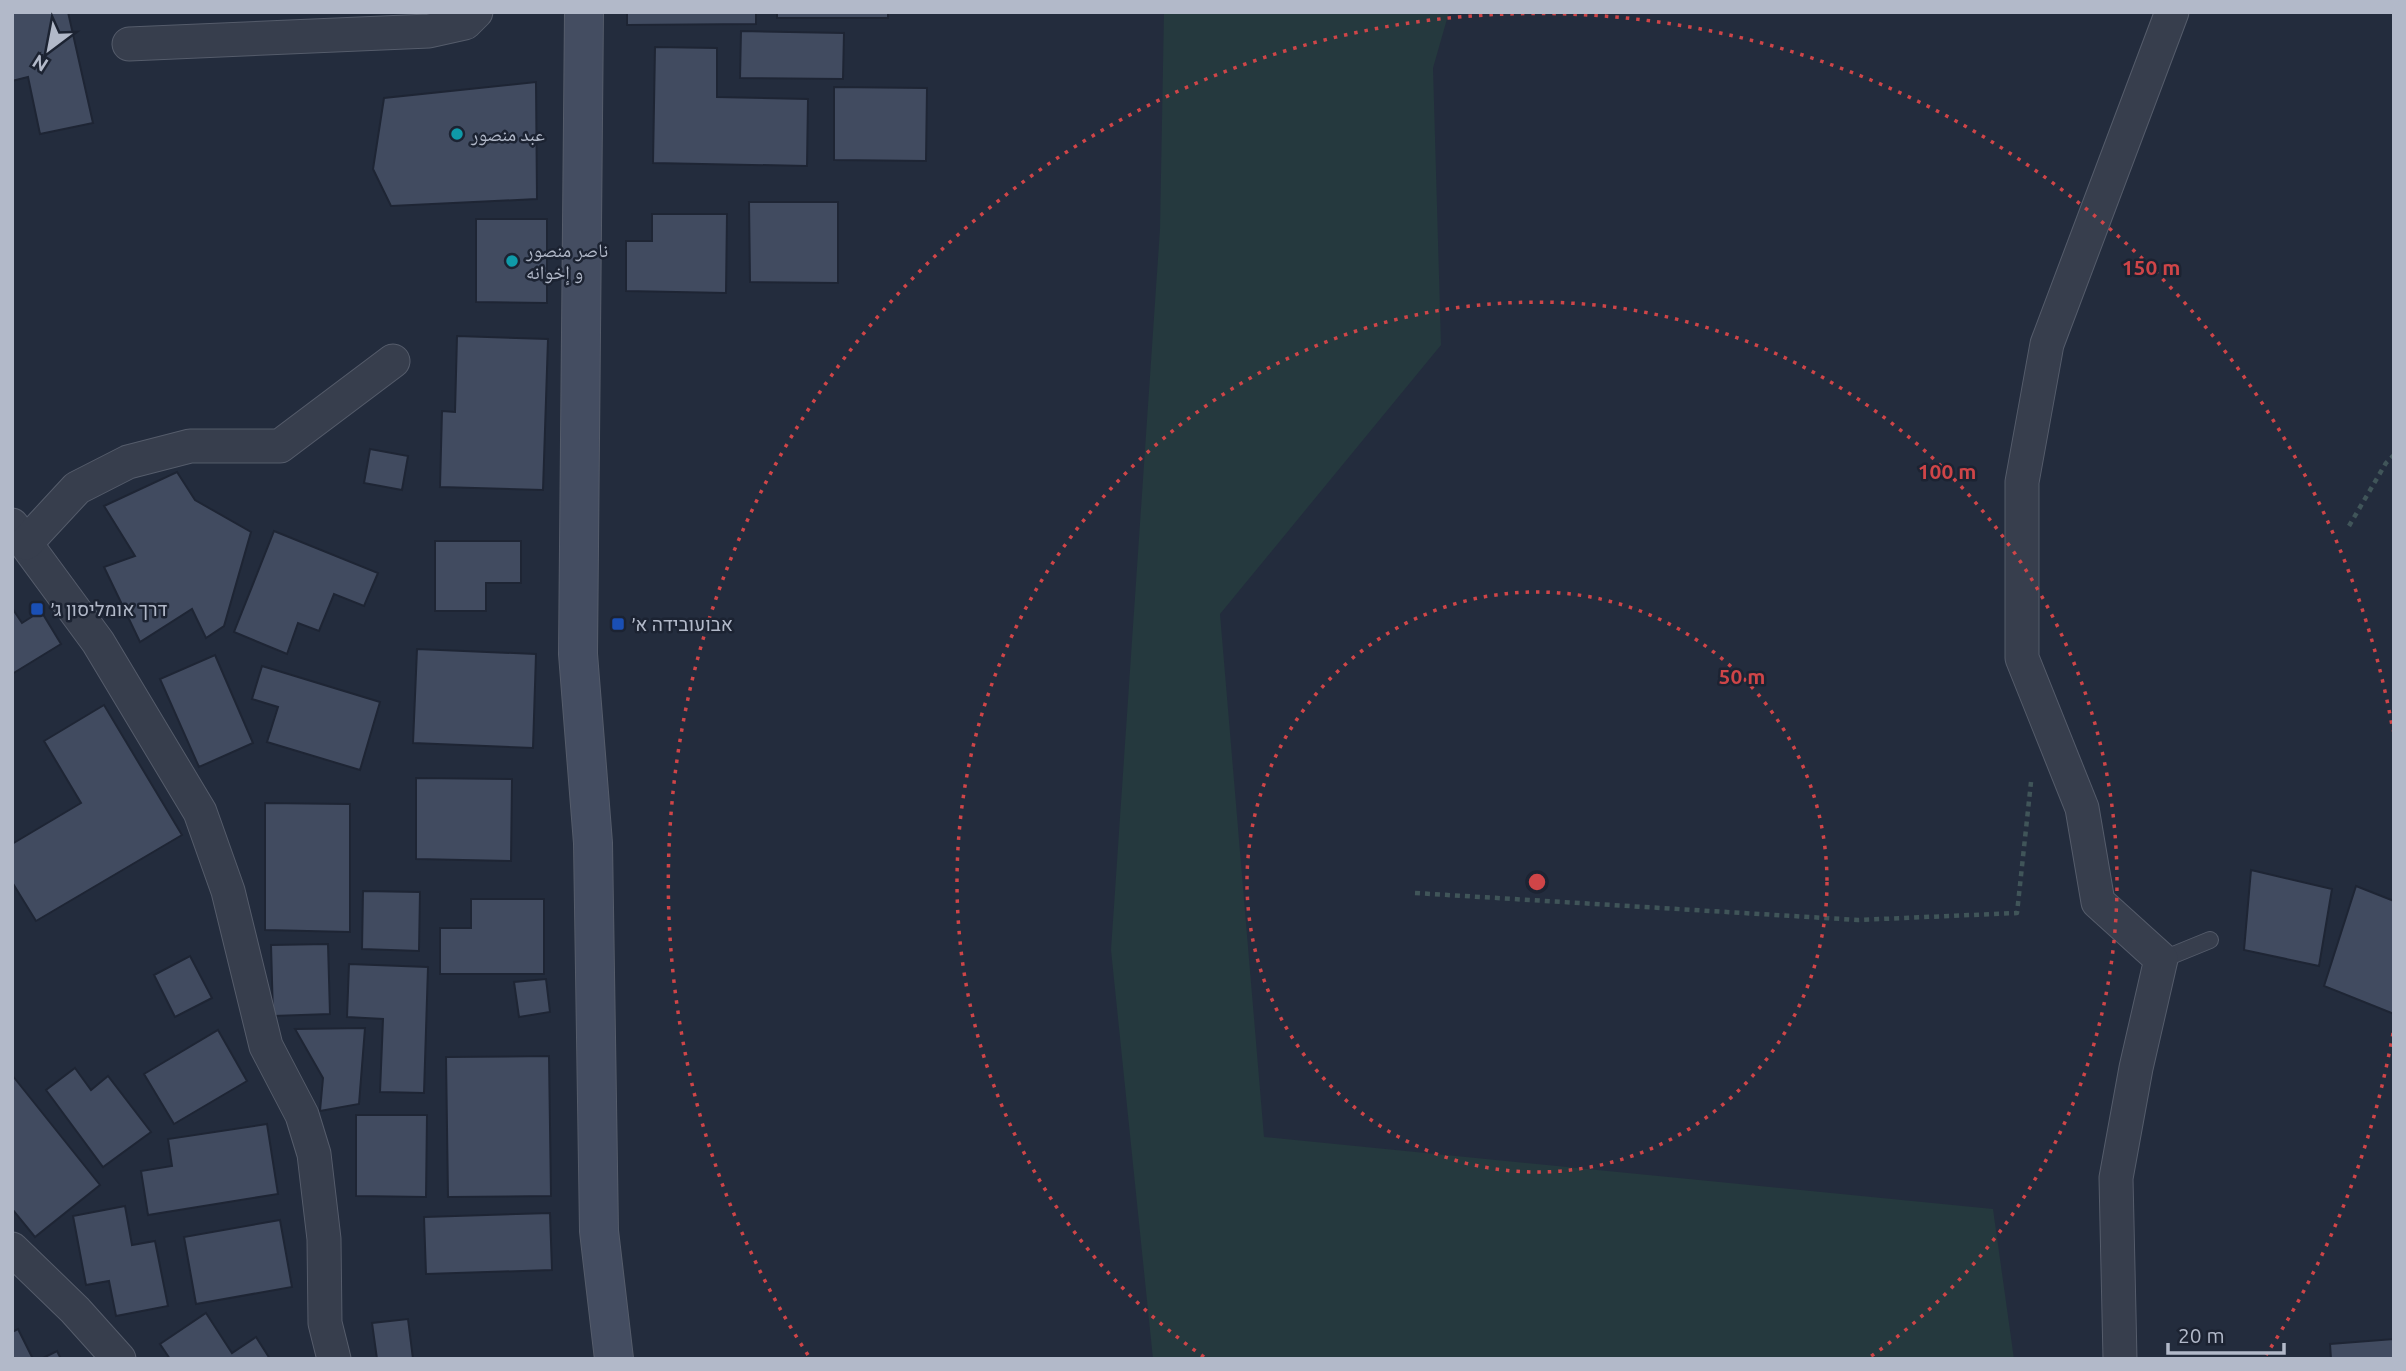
<svg xmlns="http://www.w3.org/2000/svg" width="2406" height="1371" font-family="Ubuntu,'Noto Naskh Arabic',Heebo,sans-serif">
<style>
.green{fill:#25393e}
.building{fill:#414b60;stroke:#1e2534;stroke-width:2}
.lines{fill:none;stroke-linecap:round;stroke-linejoin:round}
.lane-casing{stroke:#555c6b;stroke-width:18}
.street-casing{stroke:#555c6b;stroke-width:35}
.secondary-casing{stroke:#555c6b;stroke-width:40}
.path{stroke:#405559;stroke-width:4.5;stroke-dasharray:5 5;stroke-linecap:butt}
.lane{stroke:#373e4d;stroke-width:16}
.street{stroke:#373e4d;stroke-width:33}
.secondary{stroke:#444d61;stroke-width:38}
.ring{fill:none;stroke:#cf4548;stroke-width:3.5;stroke-dasharray:3.5 7}
.culture-dot{fill:#0f9aa8;stroke:#1c2332;stroke-width:2.5}
.transit-dot{fill:#1a4fb4;stroke:#1c2332;stroke-width:2.5}
.labels{text-anchor:middle;dominant-baseline:central;stroke-width:5;stroke-linejoin:round;paint-order:stroke}
.poi-label{font-size:19px;fill:#b2b9c9;stroke:#1c2332;text-anchor:start}
.centre{fill:#cf4548;stroke:#1c2332;stroke-width:3.5}
.ring-label{font-size:21px;text-anchor:middle;font-weight:bold;fill:#cf4548;stroke:#1c2332;stroke-width:5;stroke-linejoin:round;paint-order:stroke}
</style>
<rect width="100%" height="100%" fill="#232c3d"/>
<polygon class="green" points="1164,12 1449,12 1433,68 1441,345 1220,614 1264,1137 1993,1209 2014,1359 1153,1359 1111,950 1160,229"/>
<g class="building">
<polygon points="12,12 68,12 93,123 40,134 28,77 12,81"/>
<polygon points="627,12 756,12 756,24 627,25"/>
<rect x="777" y="12" width="111" height="6"/>
<polygon points="741,31 844,33 843,79 740,78"/>
<polygon points="655,47 717,48 717,97 808,99 807,166 653,163"/>
<polygon points="536,82 537,199 391,206 373,169 384,98"/>
<polygon points="834,87 927,88 926,161 834,160"/>
<polygon points="749,202 838,202 838,283 750,282"/>
<polygon points="652,214 727,214 726,293 626,291 626,241 652,241"/>
<polygon points="476,219 547,219 547,303 476,302"/>
<polygon points="457,336 548,339 543,490 440,487 442,411 455,412"/>
<polygon points="370,449 408,456 402,490 364,483"/>
<polygon points="177,472 195,500 251,532 224,626 206,638 192,609 140,642 104,567 135,556 104,506"/>
<polygon points="274,531 378,573 364,606 334,594 319,631 298,623 287,654 234,632"/>
<polygon points="435,541 521,541 521,583 486,583 486,611 435,611"/>
<polygon points="12,608 22,623 41,611 61,644 12,674"/>
<polygon points="417,649 536,654 533,748 413,743"/>
<polygon points="215,655 253,743 199,767 160,679"/>
<polygon points="262,666 380,702 360,770 267,742 278,707 252,699"/>
<polygon points="104,705 182,835 36,921 12,882 12,844 81,803 44,741"/>
<polygon points="416,778 512,779 511,861 416,859"/>
<polygon points="265,803 350,804 350,932 265,930"/>
<polygon points="2251,870 2332,889 2319,966 2244,950"/>
<polygon points="2356,886 2394,901 2394,1014 2324,986"/>
<polygon points="363,891 420,892 419,951 362,949"/>
<polygon points="471,899 544,899 544,974 440,974 440,928 471,928"/>
<polygon points="328,944 330,1014 273,1016 271,945"/>
<polygon points="190,956 212,998 175,1017 154,975"/>
<polygon points="349,964 428,967 424,1093 380,1092 383,1019 347,1017"/>
<polygon points="546,979 550,1012 519,1017 514,982"/>
<polygon points="365,1028 359,1104 320,1111 323,1078 295,1029"/>
<polygon points="218,1030 247,1081 174,1124 144,1074"/>
<polygon points="549,1056 551,1196 448,1197 446,1057"/>
<polygon points="75,1068 91,1090 108,1076 151,1132 103,1167 46,1090"/>
<polygon points="12,1075 100,1185 35,1237 12,1209"/>
<polygon points="356,1115 427,1115 426,1197 356,1196"/>
<polygon points="267,1124 278,1194 148,1215 141,1171 172,1166 168,1139"/>
<polygon points="125,1206 132,1245 155,1241 168,1306 116,1316 109,1281 86,1285 73,1216"/>
<polygon points="550,1213 552,1270 426,1274 424,1217"/>
<polygon points="280,1220 292,1287 196,1304 184,1237"/>
<polygon points="206,1313 232,1353 256,1337 270,1359 170,1359 160,1344"/>
<polygon points="408,1319 413,1359 377,1359 372,1323"/>
<polygon points="18,1329 33,1359 12,1359 12,1332"/>
<polygon points="2394,1339 2394,1359 2331,1359 2330,1344"/>
<polygon points="57,1351 61,1359 41,1359"/>
</g>
<g class="lines">
<defs>
<polyline id="lane" points="2161,960 2210,940"/>
<g id="street">
<polyline points="129,44 429,31 465,23 476,12"/>
<polyline points="12,525 98,642 200,812 228,891 266,1046 302,1115 314,1154 324,1239 325,1323 334,1359"/>
<polyline points="26,543 77,488 128,462 190,446 280,446 393,361"/>
<polyline points="12,1249 75,1310 119,1359"/>
<polyline points="2120,1359 2116,1178 2136,1068 2161,959 2098,902 2082,808 2022,658 2022,482 2047,344 2172,12"/>
</g>
<polyline id="secondary" points="584,12 578,654 593,843 599,1231 614,1359"/>
</defs>
<use href="#lane" class="lane-casing"/>
<use href="#street" class="street-casing"/>
<use href="#secondary" class="secondary-casing"/>
<g class="path">
<polyline points="2349,526 2386,463 2394,455"/>
<polyline points="1415,893 1858,920 2017,913 2031,782"/>
</g>
<use href="#lane" class="lane"/>
<use href="#street" class="street"/>
<use href="#secondary" class="secondary"/>
</g>
<g class="ring">
<circle cx="1537" cy="882" r="290"/>
<path d="M1204 1357A580 580 0 1 1 1870 1357"/>
<path d="M2393 1033A869 869 0 0 1 2266 1355M808 1355A869 869 0 1 1 2393 731"/>
</g>
<g class="culture-dot">
<circle cx="457" cy="134" r="7"/>
<circle cx="512" cy="261" r="7"/>
</g>
<g class="transit-dot">
<rect x="30" y="602" width="14" height="14" rx="3.5"/>
<rect x="611" y="617" width="14" height="14" rx="3.5"/>
</g>
<g class="labels">
<g class="poi-label">
<text x="471" y="134">عبد منصور</text>
<text x="526" y="250">ناصر منصور<tspan x="526" dy="22">و إخوانه</tspan></text>
<text x="51" y="609">דרך אומליסון ג׳</text>
<text x="632" y="624">אבועובידה א׳</text>
</g>
</g>
<circle cx="1537" cy="882" r="10" class="centre"/>
<g class="ring-label">
<text x="2151" y="275">150 m</text>
<text x="1947" y="479">100 m</text>
<text x="1742" y="684">50 m</text>
</g>
<rect width="2406" height="1371" fill="none" stroke="#b2b9c9" stroke-width="28"/>
<g transform="translate(49 49) rotate(212)" stroke="#1c2332" stroke-width="5" paint-order="stroke">
<path d="M0-5L12 26L0 18L-12 26Z" fill="#b2b9c9"/>
<text y="-10" font-size="19" font-weight="bold" text-anchor="middle" fill="#b2b9c9">N</text>
</g>
<path d="M2168 1343v10h116v-10" fill="none" stroke="#b2b9c9" stroke-width="3.5"/>
<text x="2178" y="1343" font-size="21" fill="#b2b9c9" stroke="#1c2332" stroke-width="5" paint-order="stroke">20 m</text>
</svg>
